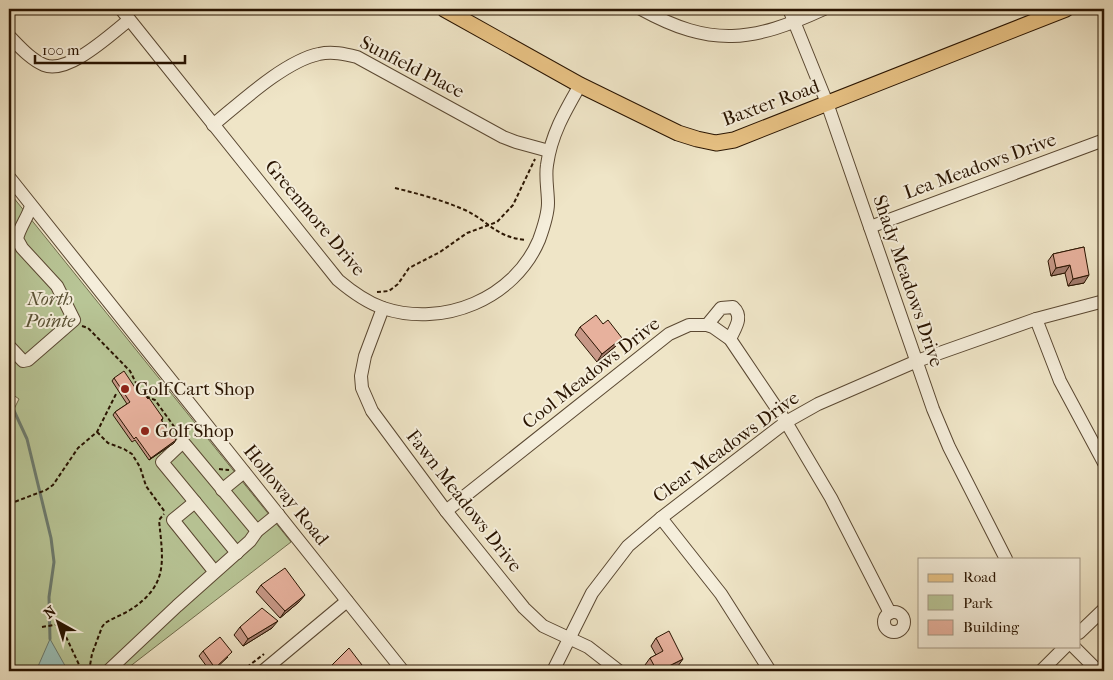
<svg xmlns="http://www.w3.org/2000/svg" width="1113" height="680" font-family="'IM FELL French Canon',serif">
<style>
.green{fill:#b8c596;stroke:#706c4c}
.water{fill:#9abfb7;stroke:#6d7b6e}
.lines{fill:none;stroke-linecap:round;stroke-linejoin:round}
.stream{stroke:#6d7b6e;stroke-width:3}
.minor-casing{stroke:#5a4832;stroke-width:14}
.major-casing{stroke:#291401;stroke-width:17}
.path{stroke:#291401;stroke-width:2;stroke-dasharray:4 2.5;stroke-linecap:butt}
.minor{stroke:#f5eedb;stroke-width:12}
.major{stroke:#e8c284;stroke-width:15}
.wall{fill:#c79887;stroke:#291401}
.shaded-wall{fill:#a27c6e;stroke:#291401}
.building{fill:#e7b19d;stroke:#291401}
.poi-dot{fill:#8f2418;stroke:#f5eedb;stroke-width:2}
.labels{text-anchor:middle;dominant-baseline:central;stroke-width:4;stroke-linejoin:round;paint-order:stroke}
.street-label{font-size:19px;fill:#291401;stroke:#f5eedb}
.park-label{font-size:19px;font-style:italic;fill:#5b5235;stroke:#f5eedb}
.poi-label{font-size:19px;fill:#291401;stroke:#f5eedb;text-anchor:start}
</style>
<rect width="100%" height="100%" fill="#efe5c7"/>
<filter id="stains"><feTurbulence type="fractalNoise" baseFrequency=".004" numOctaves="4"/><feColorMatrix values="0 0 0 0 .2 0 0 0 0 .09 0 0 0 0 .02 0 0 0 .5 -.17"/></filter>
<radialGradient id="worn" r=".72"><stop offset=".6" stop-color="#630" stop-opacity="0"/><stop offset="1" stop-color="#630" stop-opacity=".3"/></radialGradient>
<polygon class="green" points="9,192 291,542 124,671 9,671 9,419 19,399 9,392"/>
<polygon class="water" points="50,639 68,671 36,671"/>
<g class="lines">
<polyline class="stream" points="10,402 27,439 51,538 54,562 49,597 50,639"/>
<defs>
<g id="minor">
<path d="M 121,9 L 338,280 C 351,291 366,302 383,308 C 443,328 514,299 539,240 C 543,229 548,215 548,203 C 548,191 545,177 547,165 C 551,135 565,111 580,85"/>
<path d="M 641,9 C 712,48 752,42 824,9"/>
<polyline points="789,9 827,103 933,409 949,447 1006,559"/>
<path d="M 9,36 C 19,46 30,59 44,65 C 68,75 111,34 129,20"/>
<path d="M 213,125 C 241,102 285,61 319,54 C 332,51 345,54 357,57 L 503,137 L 516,142 L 549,151"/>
<polyline points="9,177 403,671"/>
<polyline points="870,227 1104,140"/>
<polyline points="383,308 365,356 361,376 362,388 372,411 446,511 524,608 543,626 588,647 619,671"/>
<polyline points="1036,319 1060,381 1104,463"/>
<path d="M 707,325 L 721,308 L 733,307 C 744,317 735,328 730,339"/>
<path d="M 9,346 L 23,361 L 28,360 L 74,320 L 57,286 L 22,248 L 17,239 C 19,228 28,217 31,206"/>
<polyline points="222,490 244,472"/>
<polyline points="195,502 173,520 214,571"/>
<polyline points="446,511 669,334 689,325 707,325 713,327 730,339 786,422 831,498 890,613"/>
<polyline points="661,518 721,594 770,671"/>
<polyline points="237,553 162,462 183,442 257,531"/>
<circle cx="894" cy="622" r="10"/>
<polyline points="1079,633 1104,609"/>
<polyline points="1073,646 1098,671"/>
<polyline points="108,671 177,606 250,541 257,531 278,514"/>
<polyline points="263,671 347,601"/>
<polyline points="553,671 592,593 628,546 661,518 786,422 818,404 917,361 1036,319 1104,301"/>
<polyline points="1041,671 1066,646"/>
</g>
<polyline id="major" points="444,9 580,85 678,133 697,139 716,143 734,140 1066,9"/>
</defs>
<use href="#minor" class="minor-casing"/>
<use href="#major" class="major-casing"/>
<g class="path">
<path d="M 395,188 C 419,194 442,200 465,210 C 490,222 495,237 526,240"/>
<polyline points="377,292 389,291 398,284 409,268 440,252 467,233 497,222 513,205 535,159"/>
<polyline points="82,326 88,328 130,371 142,395 155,400 178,432"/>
<polyline points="97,432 108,443 124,449 132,454 140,467 146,486 165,512"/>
<polyline points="219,469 229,470"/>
<polyline points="9,504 46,490 53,485 78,448 97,432 116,394"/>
<polyline points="42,627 60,624 82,671"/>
<path d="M 89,671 L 92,654 L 102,627 L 105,623 C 113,618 122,615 130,610 C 169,585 163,561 159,520 L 164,514"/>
<polyline points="242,671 264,654"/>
</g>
<use href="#minor" class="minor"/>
<use href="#major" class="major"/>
</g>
<g class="wall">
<polygon points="1084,247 1084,283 1068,286 1065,273 1051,276 1048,261 1053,254"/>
<polygon points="603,324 622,338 617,345 597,362 575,335 580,327"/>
<polygon points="114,378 148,399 163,418 162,421 174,443 149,460 135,440 132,442 113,415 115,412 127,404 112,381"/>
<polygon points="261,585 299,602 280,618 256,592"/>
<polygon points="240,627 272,628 243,646 234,635"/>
<polygon points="656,638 678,666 668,671 648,671 645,665 650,658 656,655 651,646"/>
<polygon points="203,651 228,657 213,671 210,671 199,656"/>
</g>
<g class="shaded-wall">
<polygon points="1070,265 1065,273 1051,276 1056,268"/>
<polygon points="1089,275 1084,283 1068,286 1073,279"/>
<polygon points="622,338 617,345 597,362 602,354"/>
<polygon points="176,440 174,443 149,460 151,458"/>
<polygon points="305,595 299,602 280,618 285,611"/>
<polygon points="278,621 272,628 243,646 248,639"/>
<polygon points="683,659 678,666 668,671 659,671"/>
<polygon points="362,665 358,671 354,671"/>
</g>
<g class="building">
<polygon points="1084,247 1089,275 1073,279 1070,265 1056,268 1053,254"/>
<polygon points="596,315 603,324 608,320 622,338 602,354 580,327"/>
<polygon points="124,371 140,395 143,393 148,399 149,398 163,418 161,420 176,440 151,458 136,437 134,439 115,412 130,402 114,378"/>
<polygon points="285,568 305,595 285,611 261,585"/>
<polygon points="262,608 278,621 248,639 240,627"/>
<polygon points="669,631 683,659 659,671 657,671 650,658 663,651 656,638"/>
<polygon points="220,637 232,652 215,668 203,651"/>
<polygon points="349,648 362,665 354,671 330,671 328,669"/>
</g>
<g class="poi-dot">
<circle cx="125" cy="389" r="5"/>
<circle cx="145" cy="431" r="5"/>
</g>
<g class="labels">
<g class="street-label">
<text transform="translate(412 67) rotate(27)">Sunfield Place</text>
<text transform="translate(771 103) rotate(-20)">Baxter Road</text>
<text transform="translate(980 166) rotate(-20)">Lea Meadows Drive</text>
<text transform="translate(315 218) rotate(50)">Greenmore Drive</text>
<text transform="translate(908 281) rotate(71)">Shady Meadows Drive</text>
<text transform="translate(591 373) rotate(-38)">Cool Meadows Drive</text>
<text transform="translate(726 447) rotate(-36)">Clear Meadows Drive</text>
<text transform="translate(286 495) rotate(51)">Holloway Road</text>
<text transform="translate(464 501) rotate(52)">Fawn Meadows Drive</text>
</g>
<g class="park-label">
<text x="50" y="299">North<tspan x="50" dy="22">Pointe</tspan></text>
</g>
<g class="poi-label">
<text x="135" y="389">Golf Cart Shop</text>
<text x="155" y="431">Golf Shop</text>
</g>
</g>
<rect width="1113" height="680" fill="none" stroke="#efe5c7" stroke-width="30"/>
<rect x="10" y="10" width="1093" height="660" fill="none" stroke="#291401" stroke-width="2.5"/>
<rect x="15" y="15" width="1083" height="650" fill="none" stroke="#291401"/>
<rect x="918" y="558" width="162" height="90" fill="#f5eedb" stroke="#a39784"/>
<rect x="928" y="574" width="25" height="8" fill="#e8c284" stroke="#a39784"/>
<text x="963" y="582" font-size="15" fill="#291401">Road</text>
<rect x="928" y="595" width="25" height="15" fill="#b8c596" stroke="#a39784"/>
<text x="963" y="608" font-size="15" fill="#291401">Park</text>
<rect x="928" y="620" width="25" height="15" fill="#e7b19d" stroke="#a39784"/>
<text x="963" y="632" font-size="15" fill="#291401">Building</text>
<g transform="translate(58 622) rotate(321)" stroke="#f5eedb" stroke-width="4" paint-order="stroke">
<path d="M0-4L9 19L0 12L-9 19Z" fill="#291401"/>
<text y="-8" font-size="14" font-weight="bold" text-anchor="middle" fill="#291401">N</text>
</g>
<path d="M35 55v8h150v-8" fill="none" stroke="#291401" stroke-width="2.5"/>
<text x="42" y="55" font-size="15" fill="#291401" stroke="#f5eedb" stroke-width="4" paint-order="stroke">100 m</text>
<rect width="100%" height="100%" filter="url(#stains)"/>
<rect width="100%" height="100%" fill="url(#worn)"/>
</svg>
